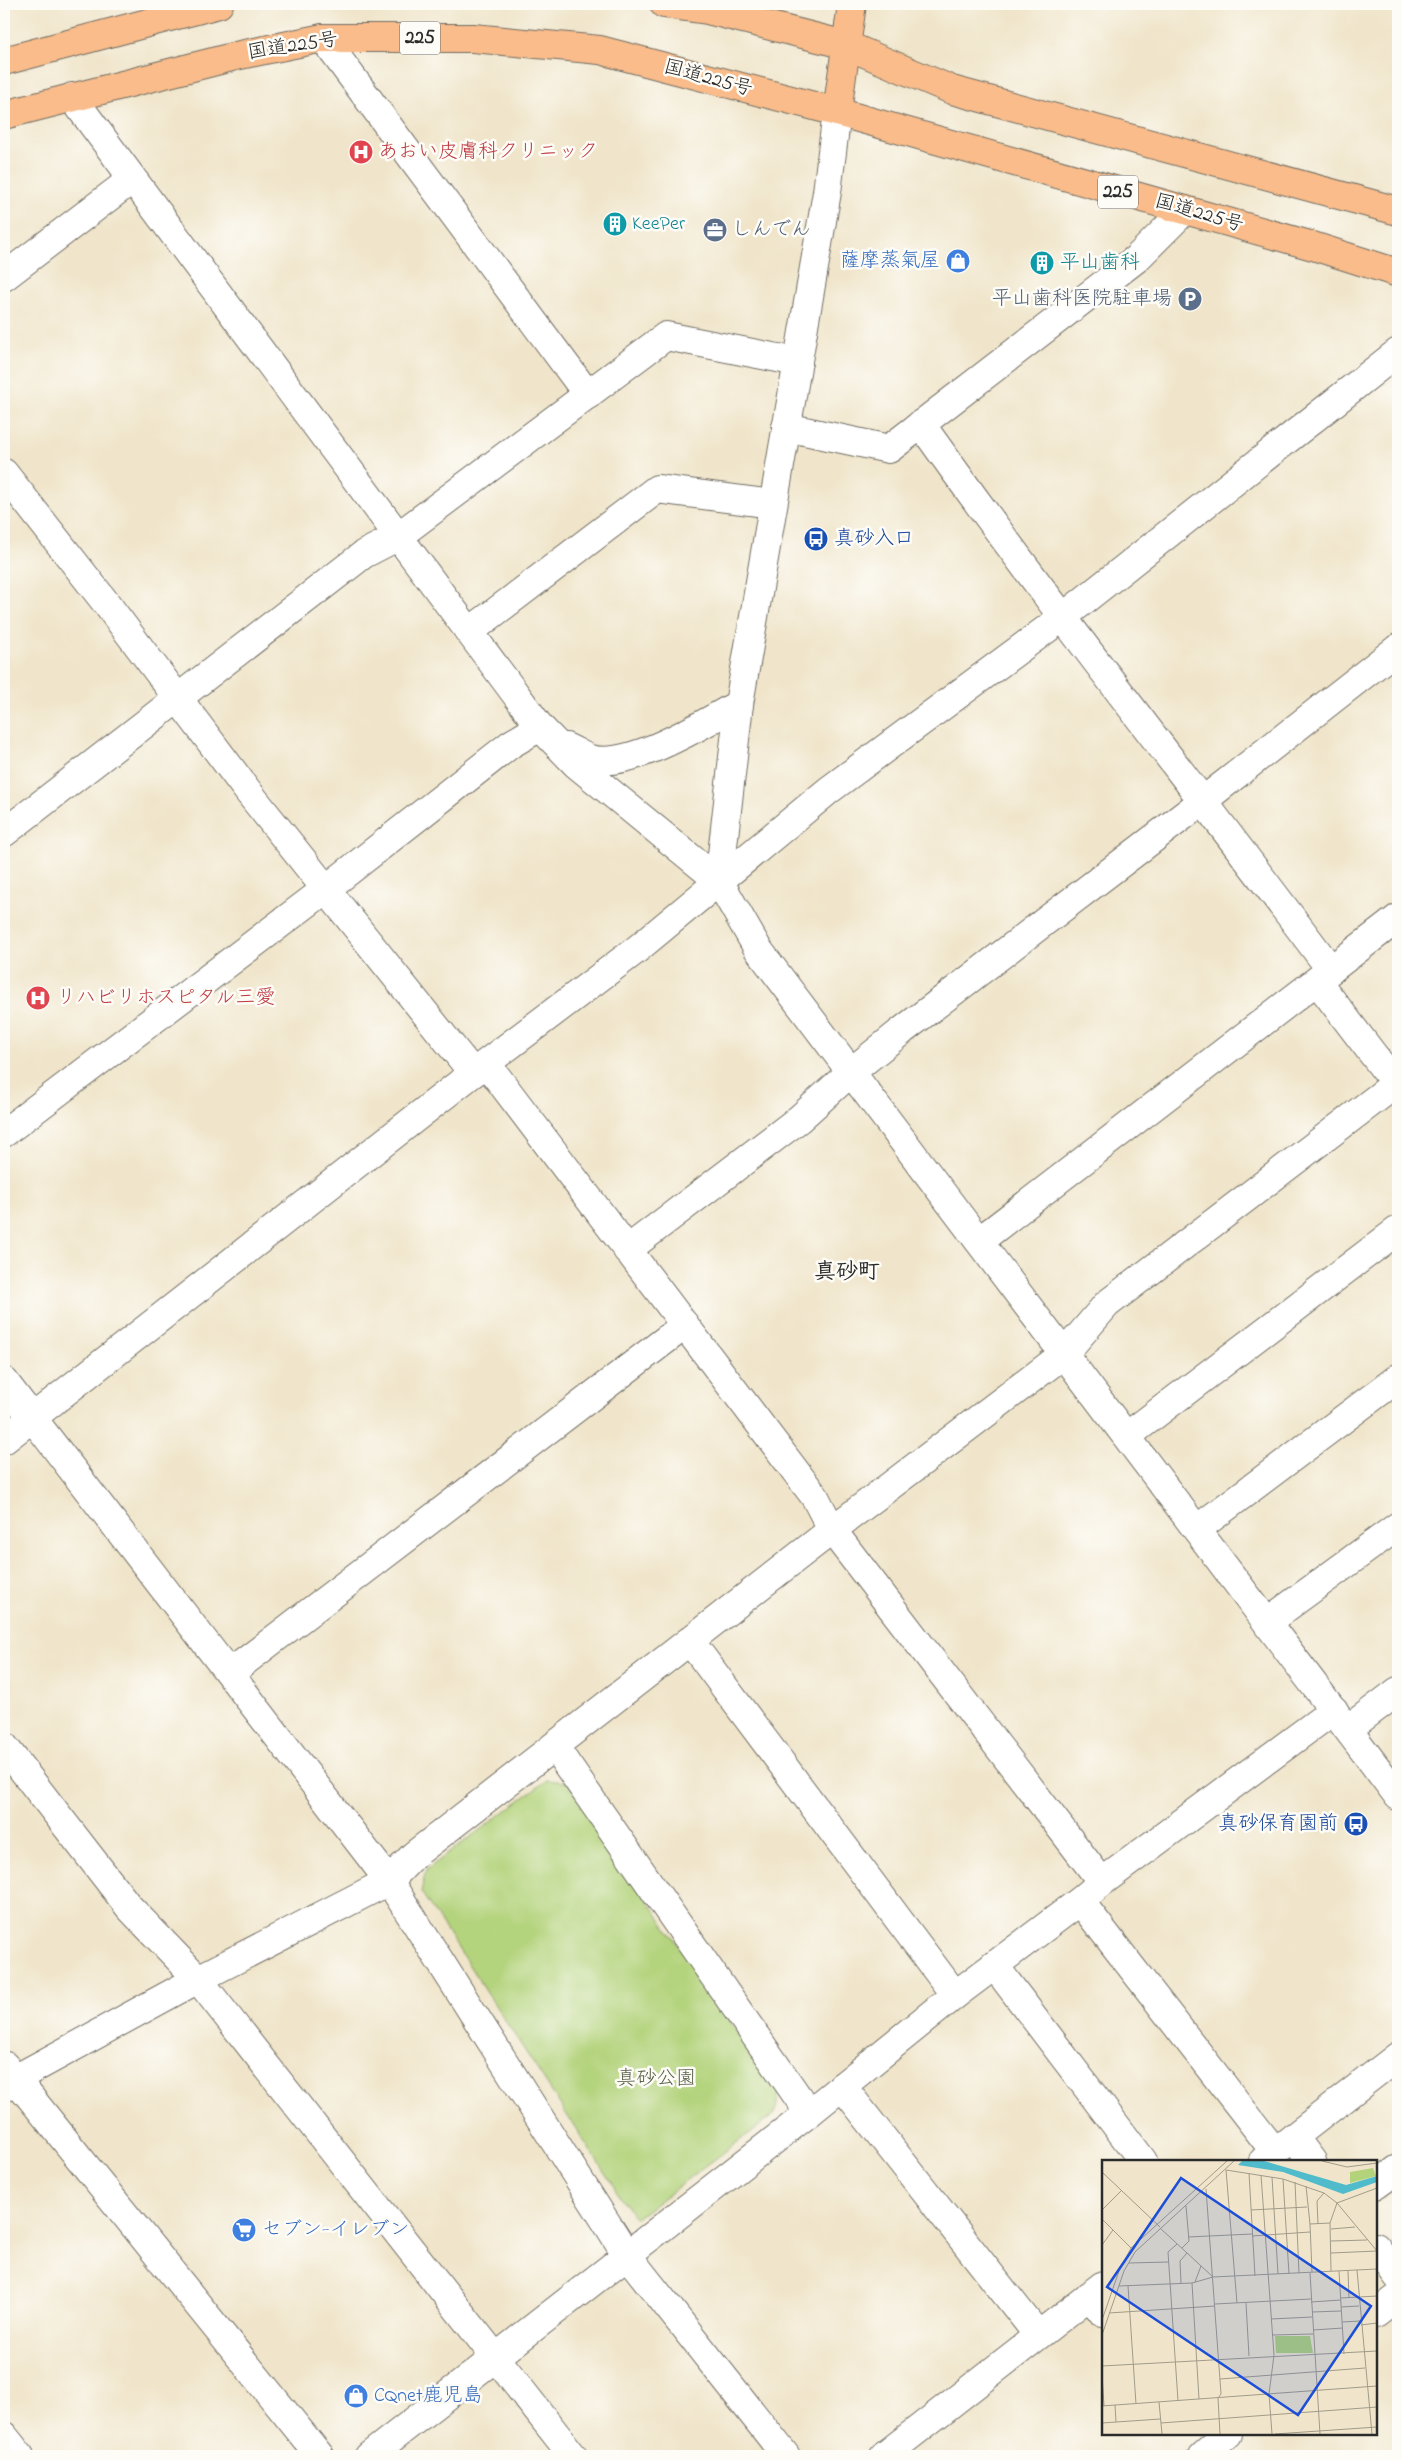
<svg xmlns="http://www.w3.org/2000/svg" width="1402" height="2460" font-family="'Indie Flower','Klee One',sans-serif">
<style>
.green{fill:#b3d37b;stroke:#6f7f53}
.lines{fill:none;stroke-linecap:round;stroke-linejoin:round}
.minor-casing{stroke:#706c63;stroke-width:30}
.major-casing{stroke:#706c63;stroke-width:30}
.highway-casing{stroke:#706c63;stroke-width:30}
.minor{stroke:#fff;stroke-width:28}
.major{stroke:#f9bc8a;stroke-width:28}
.highway{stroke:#f9bc8a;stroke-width:28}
.labels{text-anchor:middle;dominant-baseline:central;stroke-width:5;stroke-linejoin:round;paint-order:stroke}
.shield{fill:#fdfcf7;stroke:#6a6a68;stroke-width:1}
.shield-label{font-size:19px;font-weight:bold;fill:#2b2b2b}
.street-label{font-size:20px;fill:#2b2b2b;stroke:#fdfcf7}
.health-label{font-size:20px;fill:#be3a42;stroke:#fdfcf7;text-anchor:start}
.culture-label{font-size:20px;fill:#0d838f;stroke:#fdfcf7;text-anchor:start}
.service-label{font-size:20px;fill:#4e5e75;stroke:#fdfcf7;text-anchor:start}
.shop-label{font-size:20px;fill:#366cbe;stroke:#fdfcf7;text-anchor:start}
.transit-label{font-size:20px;fill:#164399;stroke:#fdfcf7;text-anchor:start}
.park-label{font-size:20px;fill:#545d43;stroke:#fdfcf7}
.quarter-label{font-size:22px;font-weight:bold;fill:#2b2b2b;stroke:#fdfcf7}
.inset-road{fill:none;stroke:#a19b8a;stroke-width:1}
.view{fill:#1d4ed8;fill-opacity:0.15;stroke:#1d4ed8;stroke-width:2.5}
.inset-edge{fill:none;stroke:#2b2b2b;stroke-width:2.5}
</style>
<rect width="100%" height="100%" fill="#fdfcf7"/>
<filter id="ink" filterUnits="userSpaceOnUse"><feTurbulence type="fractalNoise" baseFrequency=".02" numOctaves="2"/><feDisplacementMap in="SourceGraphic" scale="10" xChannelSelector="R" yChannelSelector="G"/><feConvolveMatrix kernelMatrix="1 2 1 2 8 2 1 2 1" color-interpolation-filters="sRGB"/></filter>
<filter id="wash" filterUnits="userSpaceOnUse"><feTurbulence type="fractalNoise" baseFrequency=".0096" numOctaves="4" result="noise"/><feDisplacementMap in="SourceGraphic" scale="20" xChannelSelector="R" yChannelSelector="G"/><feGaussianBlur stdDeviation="1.12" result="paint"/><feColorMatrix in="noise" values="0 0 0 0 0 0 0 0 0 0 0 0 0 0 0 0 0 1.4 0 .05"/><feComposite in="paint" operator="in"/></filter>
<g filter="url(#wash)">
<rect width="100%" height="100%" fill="#f0e5ca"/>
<polygon class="green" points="547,1780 567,1782 779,2092 775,2114 635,2219 421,1892 426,1870"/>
</g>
<g filter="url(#ink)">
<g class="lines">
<defs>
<g id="minor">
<polyline points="323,38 588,395"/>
<polyline points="72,97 540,727 577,765 719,881 758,949 1398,1796"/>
<polyline points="4,277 131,180"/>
<path d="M 921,424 C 1053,610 1195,788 1331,970"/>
<polyline points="786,427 889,449 1136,259 1185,210"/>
<polyline points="4,473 106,603 250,794 473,1073"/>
<polyline points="469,632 657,489 773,504"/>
<path d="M 566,747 C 573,750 582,756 590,759 C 630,770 704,723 739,704"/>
<polyline points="4,833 364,554 397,537 666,336 798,362"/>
<polyline points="719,881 739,704 827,192 837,112"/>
<polyline points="1317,981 1398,1087"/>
<polyline points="487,1064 815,1497 832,1530 1102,1882"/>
<polyline points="4,1133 326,889 511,744 540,727"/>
<polyline points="979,1241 1398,918"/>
<polyline points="627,1250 799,1119 851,1072 903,1030 1204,800 1398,648"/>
<polyline points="4,1381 389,1881 627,2255 786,2456"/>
<polyline points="1127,1436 1398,1230"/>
<polyline points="4,1440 473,1073 636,950 829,790 1063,617 1398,352"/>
<polyline points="1197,1529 1398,1378"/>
<polyline points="1267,1622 1398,1526"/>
<polyline points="690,1641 955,1995"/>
<polyline points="230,1673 685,1325"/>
<polyline points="1348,1729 1398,1691"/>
<polyline points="4,1746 129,1907 198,1979 573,2456"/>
<polyline points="554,1746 809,2113"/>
<polyline points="1080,1901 1275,2152"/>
<polyline points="994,1965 1143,2161"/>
<polyline points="5,2066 320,2456"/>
<polyline points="842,2086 1038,2335"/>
<polyline points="4,2088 15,2079 198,1979 389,1881 414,1855 832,1530 1064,1354 1107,1304 1398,1082"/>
<polyline points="1294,2137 1312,2161"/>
<polyline points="1263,2161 1398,2056"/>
<polyline points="1376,2185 1398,2169"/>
<polyline points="1376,2247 1398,2277"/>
<polyline points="1089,2295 1103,2313"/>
<polyline points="1376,2314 1398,2297"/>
<polyline points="4,2436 20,2456"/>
<polyline points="369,2456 809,2113 955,1995 1080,1901 1102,1882 1334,1710"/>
<polyline points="884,2456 1103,2285"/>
<polyline points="1203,2456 1228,2434"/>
</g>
<polyline id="major" points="837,112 852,4"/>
<g id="highway">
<polyline points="664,4 707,10 846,45 952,90 1398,211"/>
<polyline points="4,61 219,4"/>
<polyline points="4,115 240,55 323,38 473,38 600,50 837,112 1313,246 1398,273"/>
</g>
</defs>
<use href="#minor" class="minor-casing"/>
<use href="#major" class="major-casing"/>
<use href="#highway" class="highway-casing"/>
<use href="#minor" class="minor"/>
<use href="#major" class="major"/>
<use href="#highway" class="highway"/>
</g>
</g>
<defs>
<symbol id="hospital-disc" viewBox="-11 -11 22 22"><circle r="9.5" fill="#e0444e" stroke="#fdfcf7"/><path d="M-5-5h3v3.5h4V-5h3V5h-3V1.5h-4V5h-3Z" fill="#fff"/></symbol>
<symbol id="building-disc" viewBox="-11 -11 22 22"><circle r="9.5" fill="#0f9aa8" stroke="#fdfcf7"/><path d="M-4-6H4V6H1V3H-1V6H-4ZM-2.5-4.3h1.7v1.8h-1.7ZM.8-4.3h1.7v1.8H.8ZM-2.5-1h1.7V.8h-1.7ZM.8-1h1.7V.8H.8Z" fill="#fff"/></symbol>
<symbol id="office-disc" viewBox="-11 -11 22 22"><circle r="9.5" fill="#5c6f8a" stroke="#fdfcf7"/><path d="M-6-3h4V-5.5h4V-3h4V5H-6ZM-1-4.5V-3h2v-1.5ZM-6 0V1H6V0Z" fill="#fff"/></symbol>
<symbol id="shop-disc" viewBox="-11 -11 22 22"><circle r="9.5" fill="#3f7fe0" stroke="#fdfcf7"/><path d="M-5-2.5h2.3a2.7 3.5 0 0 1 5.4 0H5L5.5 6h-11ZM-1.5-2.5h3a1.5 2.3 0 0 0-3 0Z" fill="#fff"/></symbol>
<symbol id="parking-disc" viewBox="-11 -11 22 22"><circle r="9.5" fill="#5c6f8a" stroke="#fdfcf7"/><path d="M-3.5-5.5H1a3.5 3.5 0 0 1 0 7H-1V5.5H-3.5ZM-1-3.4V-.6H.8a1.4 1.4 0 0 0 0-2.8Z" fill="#fff"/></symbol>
<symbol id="bus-disc" viewBox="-11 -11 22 22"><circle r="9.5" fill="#1a4fb4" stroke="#fdfcf7"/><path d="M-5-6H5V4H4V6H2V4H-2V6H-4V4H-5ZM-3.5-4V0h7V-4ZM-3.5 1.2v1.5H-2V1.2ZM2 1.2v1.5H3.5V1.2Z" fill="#fff"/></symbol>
<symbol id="supermarket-disc" viewBox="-11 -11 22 22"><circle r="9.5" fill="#3f7fe0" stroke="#fdfcf7"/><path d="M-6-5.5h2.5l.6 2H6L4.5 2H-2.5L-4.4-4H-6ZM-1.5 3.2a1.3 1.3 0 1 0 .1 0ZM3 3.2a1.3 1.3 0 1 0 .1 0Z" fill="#fff"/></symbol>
</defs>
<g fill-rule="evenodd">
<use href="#hospital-disc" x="347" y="138" width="28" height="28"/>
<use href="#building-disc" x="601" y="210" width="28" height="28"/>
<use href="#office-disc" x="701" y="216" width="28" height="28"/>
<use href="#shop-disc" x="944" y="247" width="28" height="28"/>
<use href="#building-disc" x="1028" y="249" width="28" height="28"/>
<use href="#parking-disc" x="1176" y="285" width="28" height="28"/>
<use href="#bus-disc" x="802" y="525" width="28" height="28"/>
<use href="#hospital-disc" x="24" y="984" width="28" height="28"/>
<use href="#bus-disc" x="1342" y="1810" width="28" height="28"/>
<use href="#supermarket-disc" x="230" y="2216" width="28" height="28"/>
<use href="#shop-disc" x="342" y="2382" width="28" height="28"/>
</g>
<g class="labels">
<g class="shield">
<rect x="400" y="21.5" width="40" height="33" rx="4"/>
<rect x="1098" y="175.5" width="40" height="33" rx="4"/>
</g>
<g class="shield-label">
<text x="420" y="38">225</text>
<text x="1118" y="192">225</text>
</g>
<g class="street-label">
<text transform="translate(293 47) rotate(-9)">国道225号</text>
<text transform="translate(708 79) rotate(15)">国道225号</text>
<text transform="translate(1199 214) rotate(16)">国道225号</text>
</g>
<g class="health-label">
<text x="378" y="152">あおい皮膚科クリニック</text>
<text x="56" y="998">リハビリホスピタル三愛</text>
</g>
<g class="culture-label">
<text x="632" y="224">KeePer</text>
<text x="1060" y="263">平山歯科</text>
</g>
<g class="service-label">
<text x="732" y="230">しんでん</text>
<text x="1172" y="299" text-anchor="end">平山歯科医院駐車場</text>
</g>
<g class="shop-label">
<text x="940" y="261" text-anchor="end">薩摩蒸氣屋</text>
<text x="262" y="2230">セブン-イレブン</text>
<text x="374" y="2396">CQnet鹿児島</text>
</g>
<g class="transit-label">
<text x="834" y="539">真砂入口</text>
<text x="1338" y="1824" text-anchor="end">真砂保育園前</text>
</g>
<g class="park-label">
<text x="656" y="2079">真砂公園</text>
</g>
<g class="quarter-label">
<text x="847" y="1273">真砂町</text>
</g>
</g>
<g transform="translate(1102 2160)">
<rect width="275" height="275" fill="#f0e5ca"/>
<path d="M 271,8 L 274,16 L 248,23 L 248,12 ZM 173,176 L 208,176 L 211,193 L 174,193 Z" fill="#b3d37b"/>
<path d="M 140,1 L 162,1 L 244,25 L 275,16 L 275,22 L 241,34 L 181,12 L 136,5 Z" fill="#50bccb"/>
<path class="inset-road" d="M 220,1 L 245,7 L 275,3M 0,12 L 58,67M 147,13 L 153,116M 159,15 L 172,195 L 167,234 L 170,274M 170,17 L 176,114M 181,19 L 187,114M 193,22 L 197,113M 204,26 L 208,64M 104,29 L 119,234 L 116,238 L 118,274M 0,50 L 19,31M 149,50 L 205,47M 0,59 L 29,88M 216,64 L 215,41 L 222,33M 58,68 L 111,117M 229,69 L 253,67M 150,76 L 208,72M 86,77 L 150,74M 229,81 L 265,80M 75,84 L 66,92 L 76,241M 0,85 L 11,70M 80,88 L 87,81 L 84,46M 229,93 L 275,91M 27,103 L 67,102M 255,110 L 270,274M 229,111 L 228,63 L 235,43 L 275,28M 237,111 L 242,194M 246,111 L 247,138M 210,112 L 208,64 L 228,63M 208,113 L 218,274M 93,122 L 99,106M 79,123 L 78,101 L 85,93M 90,123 L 97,239M 17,126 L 90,123 L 111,117 L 275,109M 26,126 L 34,244M 239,138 L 275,136M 209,142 L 239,140M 135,143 L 124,10 L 181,19 L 222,33 L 235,43 L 275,91M 144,143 L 147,196M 113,144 L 209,139M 239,147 L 257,146M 210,152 L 239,151M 7,153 L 113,146M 169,159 L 210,157M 0,160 L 17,111 L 29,88 L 125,1M 240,162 L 258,161M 259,165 L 275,163M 211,170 L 241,168M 0,175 L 22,111 L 33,92 L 132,1M 170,175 L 211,174M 0,206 L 275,191M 0,214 L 2,246M 118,219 L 263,208M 57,242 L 60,274M 13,245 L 14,262M 0,246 L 275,226M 0,263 L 58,259M 59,263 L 275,247M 173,274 L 275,267"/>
<path class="view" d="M 79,18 L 269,146 L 196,255 L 5,127 Z"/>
<rect width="275" height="275" class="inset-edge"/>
</g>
<rect width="1402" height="2460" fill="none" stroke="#fdfcf7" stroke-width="20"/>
</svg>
